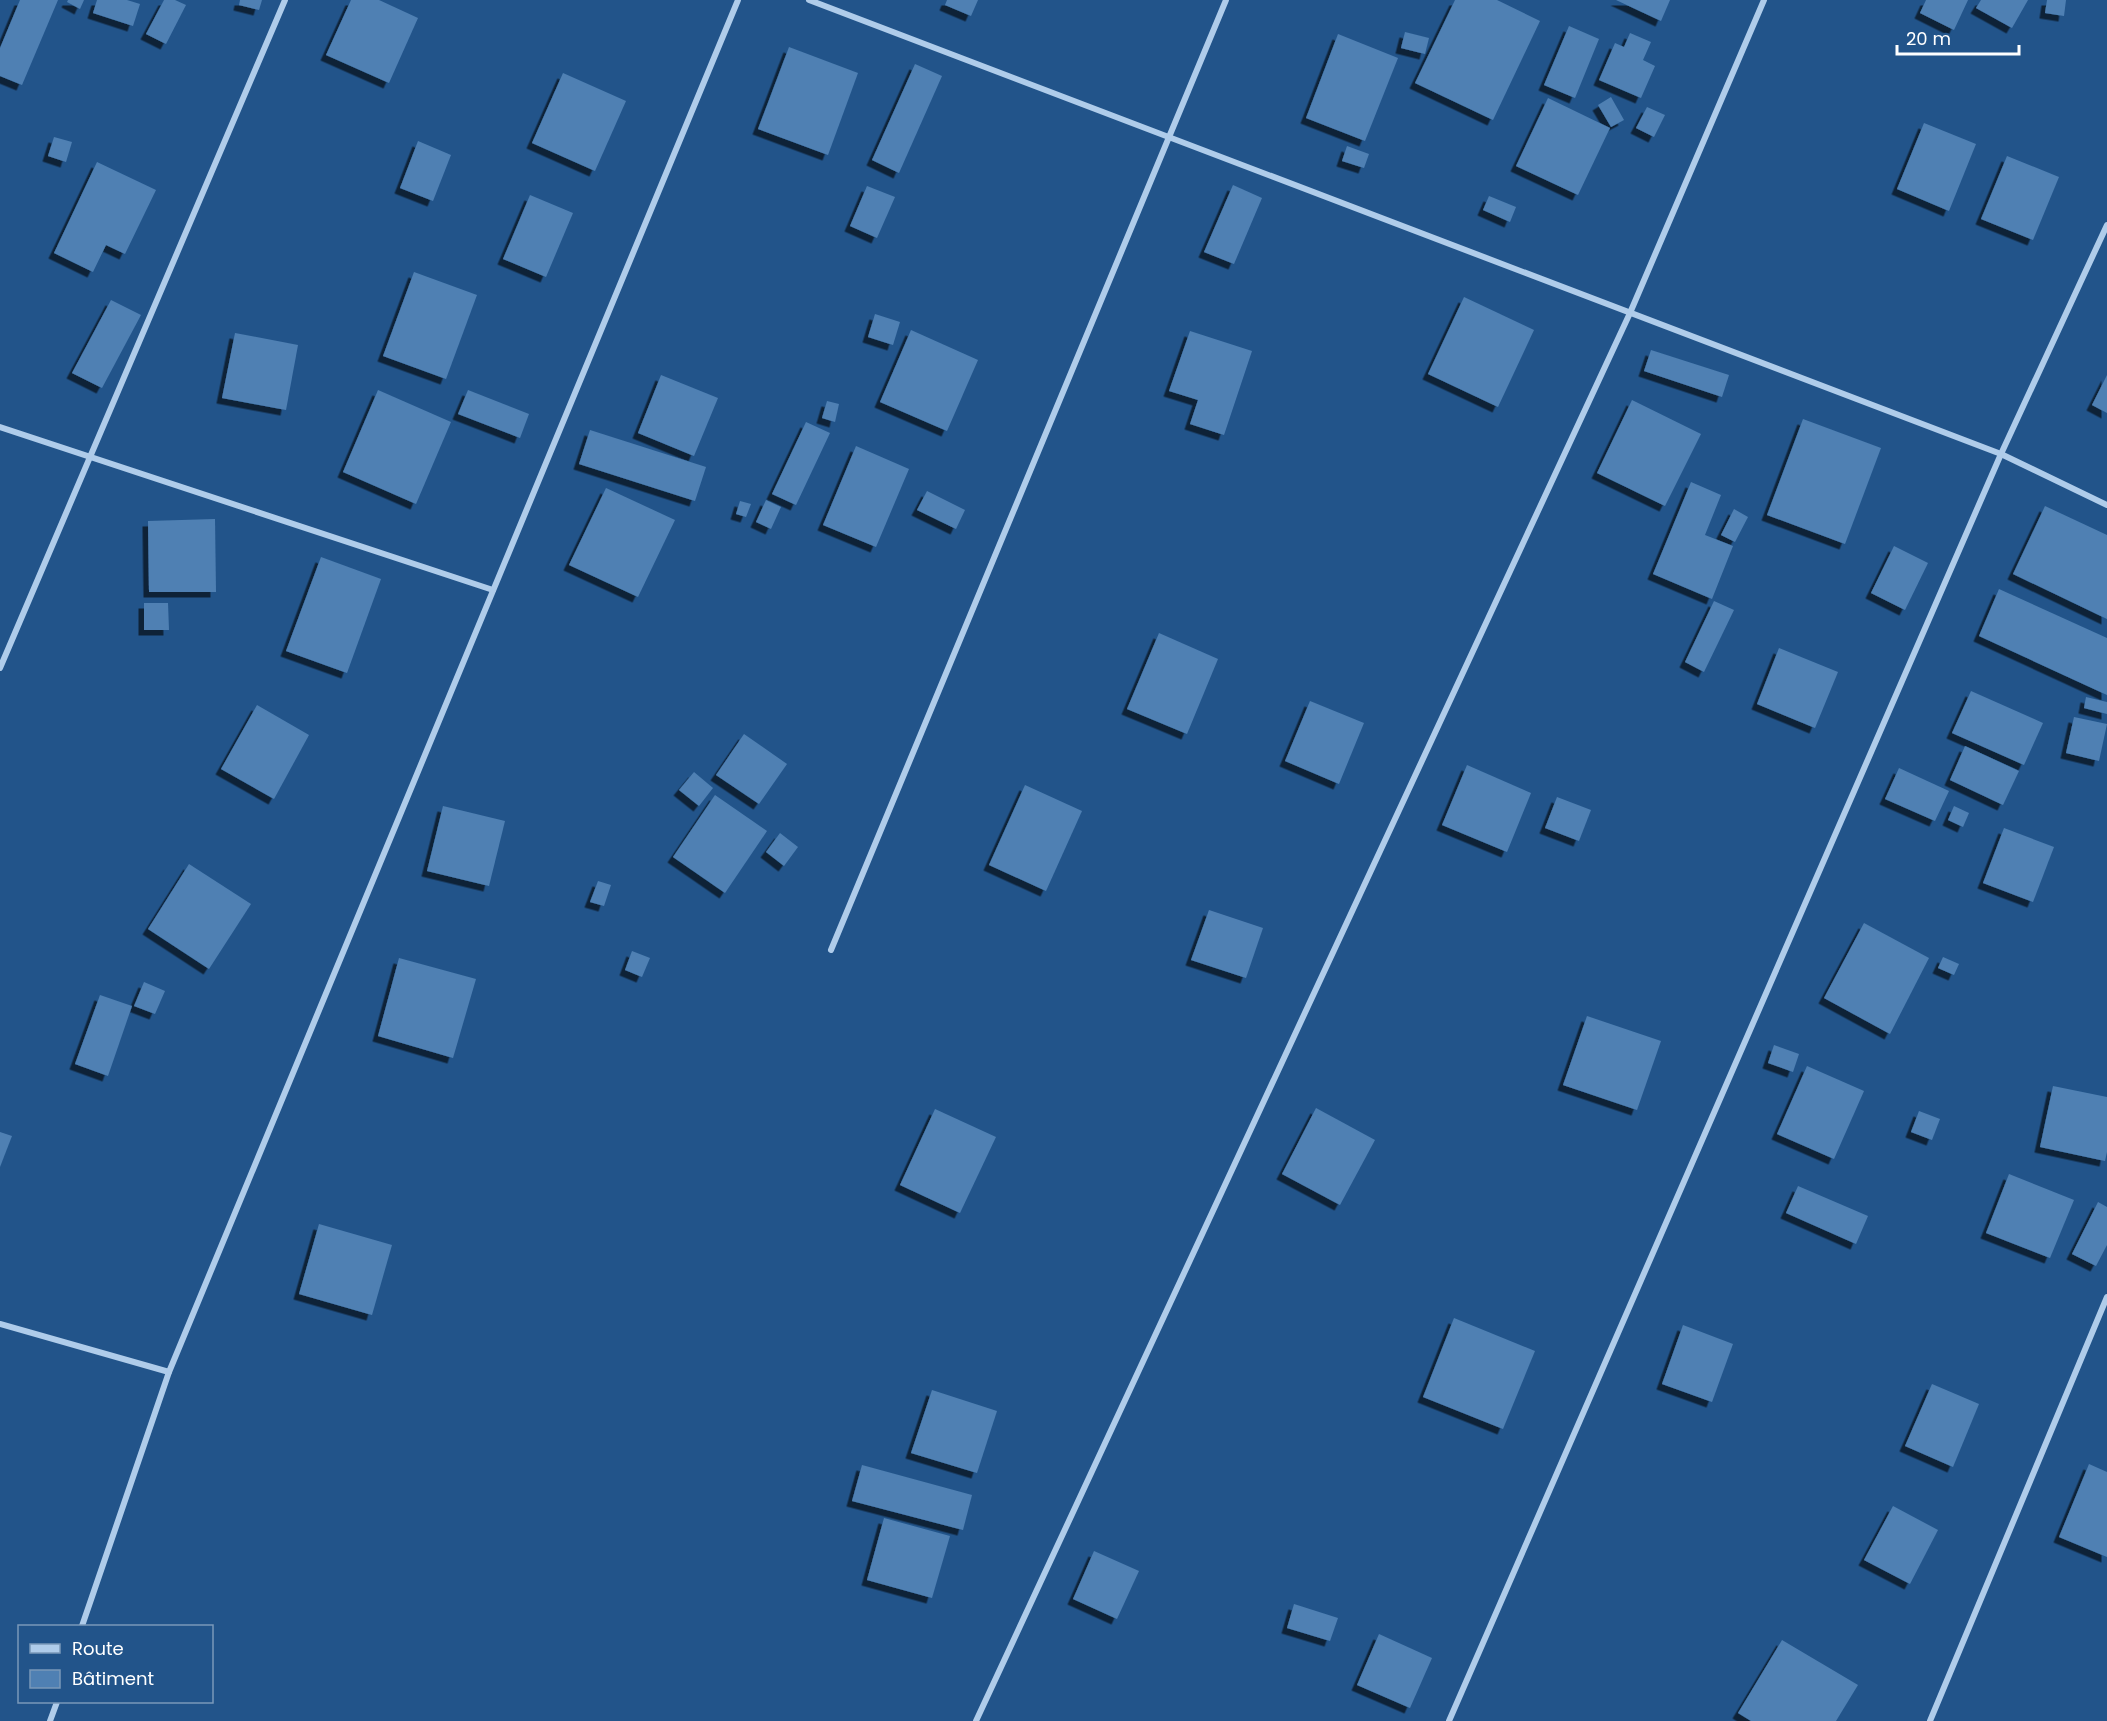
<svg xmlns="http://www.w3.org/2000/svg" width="2107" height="1721" font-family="Poppins,sans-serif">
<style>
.building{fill:#4f80b3;filter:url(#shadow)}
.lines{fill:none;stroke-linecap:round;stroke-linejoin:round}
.minor{stroke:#afccea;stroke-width:6}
</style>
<defs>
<filter id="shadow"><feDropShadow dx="-5.5" dy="5.5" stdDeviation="0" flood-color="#0009"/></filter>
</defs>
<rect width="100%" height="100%" fill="#22548a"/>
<g class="building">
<polygon points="20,0 58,0 22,85 0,76 0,48"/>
<polygon points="68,0 84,0 80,9 67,2"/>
<polygon points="97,0 127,0 140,4 133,26 93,13"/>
<polygon points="164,0 175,0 186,5 166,44 146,34"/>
<polygon points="240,0 262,0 259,10 239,5"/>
<polygon points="351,0 379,0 418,18 389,83 326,55"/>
<polygon points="947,0 978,0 971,16 945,5"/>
<polygon points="1455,0 1497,0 1540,21 1493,120 1415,83"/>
<polygon points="1616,0 1670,0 1661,21"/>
<polygon points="1926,0 1968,0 1954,30 1920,13"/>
<polygon points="1981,0 2028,0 2012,28 1976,8"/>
<polygon points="2047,0 2066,0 2064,16 2045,13"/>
<polygon points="1569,26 1599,39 1575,98 1544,85"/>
<polygon points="1405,32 1429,38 1425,54 1401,48"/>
<polygon points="1630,33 1651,42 1643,60 1655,66 1641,98 1599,80 1615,43 1624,47"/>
<polygon points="1338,34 1398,58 1365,141 1306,118"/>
<polygon points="789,47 858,73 828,155 758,129"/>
<polygon points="915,64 942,76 899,173 872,160"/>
<polygon points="563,73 626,101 595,171 532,143"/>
<polygon points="1611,97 1624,120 1611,127 1598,105"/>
<polygon points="1548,98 1610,128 1578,195 1516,166"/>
<polygon points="1647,107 1665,115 1654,137 1636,128"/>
<polygon points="1924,123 1976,144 1949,211 1897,189"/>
<polygon points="54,137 72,142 66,162 48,156"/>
<polygon points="418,141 451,155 433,201 400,188"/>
<polygon points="1347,146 1369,154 1364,168 1342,161"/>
<polygon points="2007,156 2059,177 2033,240 1981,219"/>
<polygon points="97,162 156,190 125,254 106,245 93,272 54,253"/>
<polygon points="1233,185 1262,198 1234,264 1204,252"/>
<polygon points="867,186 895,197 877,238 850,226"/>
<polygon points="530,195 573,213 546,277 503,259"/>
<polygon points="1489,196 1516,207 1510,222 1483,210"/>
<polygon points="414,272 477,295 446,379 383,356"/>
<polygon points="1464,297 1534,330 1498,407 1428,374"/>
<polygon points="111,300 141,315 102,388 72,373"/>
<polygon points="875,314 900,322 893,345 868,337"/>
<polygon points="911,330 978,360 947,431 880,402"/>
<polygon points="1190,331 1252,351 1224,435 1190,424 1198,400 1169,391"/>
<polygon points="235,333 298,345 286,410 222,398"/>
<polygon points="1651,350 1729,375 1722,397 1644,371"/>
<polygon points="661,375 718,398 694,456 638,433"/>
<polygon points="2107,375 2107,413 2092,405"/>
<polygon points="378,390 451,422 416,504 343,472"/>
<polygon points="468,390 529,414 520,438 458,414"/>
<polygon points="1632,400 1701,434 1665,506 1597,473"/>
<polygon points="827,401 839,404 835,422 822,418"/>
<polygon points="1803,419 1881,448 1845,544 1767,515"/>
<polygon points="806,422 830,433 796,505 772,494"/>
<polygon points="590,430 706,467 695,501 579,464"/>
<polygon points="856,446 909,469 876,547 823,525"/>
<polygon points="1691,482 1721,495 1705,535 1733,546 1712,599 1653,574"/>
<polygon points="606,488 675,520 638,597 569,565"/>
<polygon points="927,491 965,510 956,529 917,510"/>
<polygon points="766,500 781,507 771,529 756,522"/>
<polygon points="740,501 751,504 746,517 736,514"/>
<polygon points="2045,506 2107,535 2107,619 2013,574"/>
<polygon points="1734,509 1748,517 1735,542 1721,535"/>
<polygon points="215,519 216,592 149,592 148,521"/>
<polygon points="1894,546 1928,563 1905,610 1871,593"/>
<polygon points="321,557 381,579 347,673 286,651"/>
<polygon points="1999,589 2107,638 2107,695 1979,636"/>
<polygon points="1714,601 1734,610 1704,672 1685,662"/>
<polygon points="144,603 168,603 169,630 144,630"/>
<polygon points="1159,633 1218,659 1187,734 1127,709"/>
<polygon points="1779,648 1838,672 1815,728 1757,704"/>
<polygon points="1971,691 2043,723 2024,765 1952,733"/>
<polygon points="2086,697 2107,702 2107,714 2084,708"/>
<polygon points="1310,701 1364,723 1339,784 1285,761"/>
<polygon points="257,705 309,735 274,799 221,769"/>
<polygon points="2074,717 2107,724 2099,761 2066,753"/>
<polygon points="744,734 787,764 759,804 716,775"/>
<polygon points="1965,746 2019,771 2003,805 1950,780"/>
<polygon points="1467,765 1531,793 1507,852 1442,825"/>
<polygon points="1899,768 1949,791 1935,821 1885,799"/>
<polygon points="694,772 713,788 699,806 679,790"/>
<polygon points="1025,785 1082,811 1046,891 989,865"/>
<polygon points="715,795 767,831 725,893 673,857"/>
<polygon points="1557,797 1591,810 1579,841 1545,828"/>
<polygon points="443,806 505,821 489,886 427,871"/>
<polygon points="1954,806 1969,813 1963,827 1948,820"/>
<polygon points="2004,828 2054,847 2033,902 1983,883"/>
<polygon points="780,833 798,847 784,866 766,852"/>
<polygon points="189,864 251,904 209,969 148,929"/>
<polygon points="598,881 611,885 604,906 590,902"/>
<polygon points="1209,910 1263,928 1246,978 1191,960"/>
<polygon points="1864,923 1929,958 1890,1034 1824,998"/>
<polygon points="632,951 650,958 642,977 625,970"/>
<polygon points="1943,957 1959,964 1954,975 1938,968"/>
<polygon points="399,958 476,979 453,1058 378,1036"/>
<polygon points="144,982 165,991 155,1014 134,1006"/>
<polygon points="100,995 132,1006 108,1076 75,1064"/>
<polygon points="1587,1016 1661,1041 1637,1110 1563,1085"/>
<polygon points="1774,1045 1799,1054 1793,1072 1768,1063"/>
<polygon points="1807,1066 1864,1091 1834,1159 1777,1134"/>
<polygon points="2053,1086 2107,1097 2107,1152 2105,1161 2040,1147"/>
<polygon points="1316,1108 1375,1140 1340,1205 1282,1174"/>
<polygon points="935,1109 996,1137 960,1213 900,1185"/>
<polygon points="1919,1111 1940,1119 1932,1140 1911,1132"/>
<polygon points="0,1132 12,1136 0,1167"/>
<polygon points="2009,1174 2074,1200 2050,1258 1986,1233"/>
<polygon points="1798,1186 1868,1216 1856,1244 1786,1213"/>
<polygon points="2098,1202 2107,1207 2107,1245 2096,1266 2072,1254"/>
<polygon points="319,1224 392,1245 372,1315 299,1294"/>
<polygon points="1454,1318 1535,1351 1503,1429 1423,1397"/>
<polygon points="1683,1325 1733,1344 1712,1402 1662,1384"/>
<polygon points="1932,1384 1979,1404 1953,1467 1905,1446"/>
<polygon points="932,1390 997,1411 977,1473 911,1453"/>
<polygon points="2089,1464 2107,1472 2107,1557 2059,1537"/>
<polygon points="862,1465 972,1495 963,1530 852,1501"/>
<polygon points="1893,1506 1938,1530 1910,1584 1864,1560"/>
<polygon points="884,1518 950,1536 932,1598 867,1580"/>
<polygon points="1094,1551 1139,1571 1117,1619 1073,1599"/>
<polygon points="1294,1604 1338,1618 1330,1641 1287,1628"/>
<polygon points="1379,1634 1432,1658 1410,1708 1357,1685"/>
<polygon points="1782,1640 1858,1685 1836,1721 1751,1721 1738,1713"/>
</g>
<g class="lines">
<g class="minor">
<polyline points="809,0 2001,454 2107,505"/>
<polyline points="0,427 493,590"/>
<polyline points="0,668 285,0"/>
<polyline points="831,950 1226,0"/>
<polyline points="0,1324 169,1372"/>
<polyline points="82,1626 169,1372 738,0"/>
<polyline points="50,1721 57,1702"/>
<polyline points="976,1721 1630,313 1764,0"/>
<polyline points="1449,1721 2001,454 2107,225"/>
<polyline points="1930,1721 2107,1297"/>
</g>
</g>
<rect x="18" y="1625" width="195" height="78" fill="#22548a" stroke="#7a98b9" stroke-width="1.5"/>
<rect x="30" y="1644" width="30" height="9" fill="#afccea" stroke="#7a98b9" stroke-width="1.5"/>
<text x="72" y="1655" font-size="18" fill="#ffffff">Route</text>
<rect x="30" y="1670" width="30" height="18" fill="#4f80b3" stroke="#7a98b9" stroke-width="1.5"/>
<text x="72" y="1685" font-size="18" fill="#ffffff">Bâtiment</text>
<path d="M1897 45v9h122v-9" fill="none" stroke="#ffffff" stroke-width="3"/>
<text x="1906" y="45" font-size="18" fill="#ffffff" stroke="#22548a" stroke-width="4.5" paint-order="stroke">20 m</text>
</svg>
